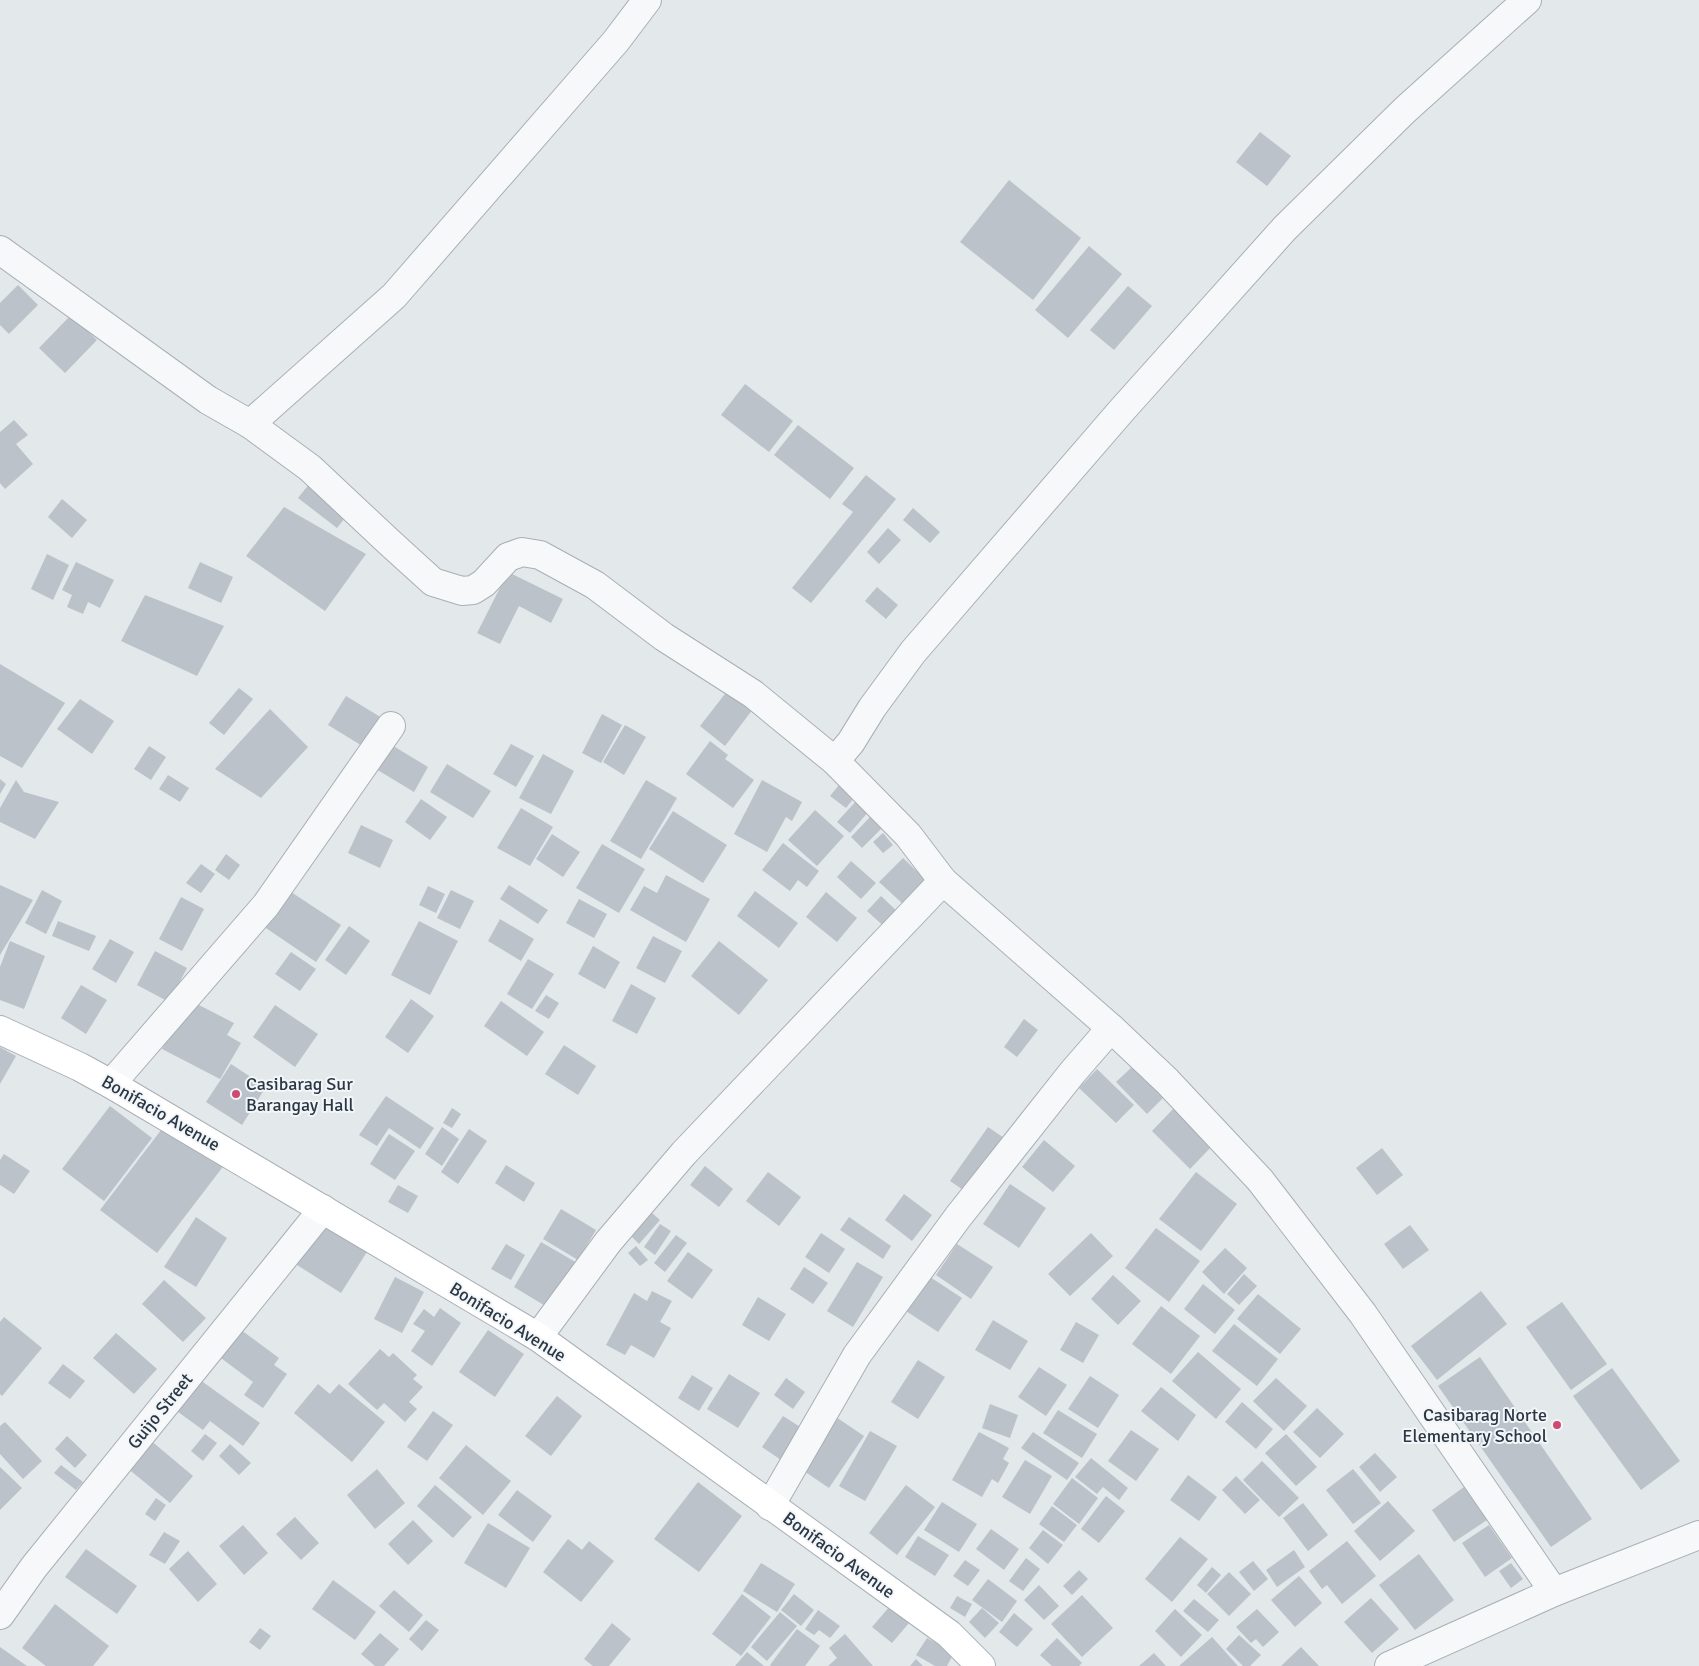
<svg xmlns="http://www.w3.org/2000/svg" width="1699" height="1666" font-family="Signika,sans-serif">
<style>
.building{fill:#bbc2c9}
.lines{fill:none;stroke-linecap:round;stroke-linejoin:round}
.street-casing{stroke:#a8afb6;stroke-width:30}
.secondary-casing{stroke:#a8afb6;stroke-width:30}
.street{stroke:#f6f8fa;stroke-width:28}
.secondary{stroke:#fff;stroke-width:28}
.poi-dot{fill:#cf4a6f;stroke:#f3f6f9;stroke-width:2}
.labels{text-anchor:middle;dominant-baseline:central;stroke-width:4;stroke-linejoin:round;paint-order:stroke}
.poi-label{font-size:18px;fill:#2b3744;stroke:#f3f6f9;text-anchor:start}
.street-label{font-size:18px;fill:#2b3744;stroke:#f3f6f9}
</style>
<rect width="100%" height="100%" fill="#e3e8eb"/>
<g class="building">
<polygon points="1260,132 1291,156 1267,186 1236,162"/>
<polygon points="1009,180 1081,238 1033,300 960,242"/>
<polygon points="1089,246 1122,274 1068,338 1035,310"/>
<polygon points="18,285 38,305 9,334 0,325 0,303"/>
<polygon points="1128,286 1152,306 1114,350 1090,330"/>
<polygon points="71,315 97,340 65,373 39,348"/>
<polygon points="745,384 793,421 769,452 721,415"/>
<polygon points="14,420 28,435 16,444 33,464 5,489 0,483 0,432"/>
<polygon points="798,425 854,468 830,499 774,455"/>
<polygon points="866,475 896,499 811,603 792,588 853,512 842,504"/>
<polygon points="310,483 349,513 337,528 298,498"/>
<polygon points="62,499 87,520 72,538 48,517"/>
<polygon points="284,507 366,554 325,611 246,556"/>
<polygon points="913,508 940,532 930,543 903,520"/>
<polygon points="888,528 901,540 879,564 867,552"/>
<polygon points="47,554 69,565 53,600 31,589"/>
<polygon points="76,562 114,580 100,608 88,602 83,614 67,607 72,595 62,590"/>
<polygon points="200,562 233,577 221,603 188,588"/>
<polygon points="508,572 563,599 551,623 519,606 500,644 477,633"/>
<polygon points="877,587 898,605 886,619 865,601"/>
<polygon points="145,595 224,626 197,676 121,641"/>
<polygon points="0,664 65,703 22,768 0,756"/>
<polygon points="239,688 253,699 224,735 209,723"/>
<polygon points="728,690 753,709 725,746 700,726"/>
<polygon points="346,696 382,718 364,747 328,725"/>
<polygon points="80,699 114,721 92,754 57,729"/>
<polygon points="270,709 308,747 261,798 215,769"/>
<polygon points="602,714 622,725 601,763 582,753"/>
<polygon points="625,725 646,737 624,775 603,762"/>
<polygon points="710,741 728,755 725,759 754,780 733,808 686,774"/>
<polygon points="390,744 428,767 414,792 376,769"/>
<polygon points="511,744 534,756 516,787 493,774"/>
<polygon points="149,746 166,757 151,780 134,769"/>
<polygon points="543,754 574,771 551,814 519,798"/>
<polygon points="447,764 491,791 473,818 430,792"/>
<polygon points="168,775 189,788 180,802 159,789"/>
<polygon points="0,779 6,784 0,794"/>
<polygon points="16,780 24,792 59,802 35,839 0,822 0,808"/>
<polygon points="646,780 677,798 641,859 610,841"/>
<polygon points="762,780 802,802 792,821 786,817 767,852 734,834"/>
<polygon points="839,785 854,798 846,808 830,796"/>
<polygon points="421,799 447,817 430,840 405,822"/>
<polygon points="857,800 869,811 850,833 837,822"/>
<polygon points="521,808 553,827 530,866 497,848"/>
<polygon points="815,810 844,836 817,866 788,840"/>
<polygon points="673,811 727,845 703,883 649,849"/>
<polygon points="870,817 882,828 862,848 851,837"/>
<polygon points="361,825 393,840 380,868 348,853"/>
<polygon points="883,833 893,845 883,853 873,842"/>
<polygon points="552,834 580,852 563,877 536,859"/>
<polygon points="783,843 819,871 807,887 798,880 790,891 762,870"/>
<polygon points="602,844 645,869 619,913 576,888"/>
<polygon points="226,854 240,865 229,880 215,870"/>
<polygon points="903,858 926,880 903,904 879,882"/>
<polygon points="851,861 876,883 861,899 837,877"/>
<polygon points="201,864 215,874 201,893 186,883"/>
<polygon points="666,875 710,899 686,942 630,910 644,886 657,893"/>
<polygon points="0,885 33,900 0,955"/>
<polygon points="509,885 548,910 538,924 500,899"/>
<polygon points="428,886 445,894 436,913 419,905"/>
<polygon points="42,890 62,901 46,934 25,923"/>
<polygon points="288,890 341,925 316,962 263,926"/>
<polygon points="451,890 474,901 460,929 437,918"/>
<polygon points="755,891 798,923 779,948 737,916"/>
<polygon points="826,892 857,918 837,942 806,917"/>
<polygon points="881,896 902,916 888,930 867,911"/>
<polygon points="181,897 204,909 182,951 159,939"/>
<polygon points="579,899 607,914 594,938 566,923"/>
<polygon points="500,919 534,939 521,961 488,941"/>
<polygon points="58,921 96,936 89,951 52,936"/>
<polygon points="419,921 458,941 430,995 391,975"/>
<polygon points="349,926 370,941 346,975 325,960"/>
<polygon points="653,936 682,951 665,983 636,968"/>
<polygon points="110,939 134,952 116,983 92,969"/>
<polygon points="10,941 45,956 24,1009 0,1000 0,967"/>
<polygon points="719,941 768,980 739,1015 691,976"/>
<polygon points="593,946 620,962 605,989 578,974"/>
<polygon points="155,951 187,968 169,1002 137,985"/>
<polygon points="291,952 316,969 300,991 275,974"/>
<polygon points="528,959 554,974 532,1009 507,994"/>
<polygon points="631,984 656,998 637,1034 612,1021"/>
<polygon points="81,985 107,1000 86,1034 61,1018"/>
<polygon points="546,995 559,1003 549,1019 535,1011"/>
<polygon points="411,999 434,1016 408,1053 385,1037"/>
<polygon points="501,1001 544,1032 527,1056 484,1026"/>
<polygon points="193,1002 234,1023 227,1035 241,1043 220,1079 162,1049 176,1023 180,1026"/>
<polygon points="275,1005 318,1034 295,1067 253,1037"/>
<polygon points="1024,1019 1038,1030 1017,1057 1004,1047"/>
<polygon points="564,1045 596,1066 578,1095 545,1074"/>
<polygon points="0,1047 16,1056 0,1084"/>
<polygon points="231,1064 266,1087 242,1125 206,1102"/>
<polygon points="1133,1066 1163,1098 1147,1114 1116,1082"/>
<polygon points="1097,1069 1134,1105 1116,1123 1079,1088"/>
<polygon points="386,1096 434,1128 420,1149 389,1128 377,1146 359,1135"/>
<polygon points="110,1106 152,1138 104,1201 62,1169"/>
<polygon points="452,1108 461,1114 452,1128 443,1123"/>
<polygon points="1174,1108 1212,1146 1190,1169 1152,1131"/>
<polygon points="168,1121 225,1164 157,1253 100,1210"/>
<polygon points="442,1127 459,1139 442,1166 425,1154"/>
<polygon points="988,1127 1010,1142 972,1196 950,1181"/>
<polygon points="469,1129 487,1141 458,1184 441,1172"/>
<polygon points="389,1134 415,1151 395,1180 370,1164"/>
<polygon points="1044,1140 1075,1166 1053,1192 1022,1167"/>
<polygon points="1382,1148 1403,1175 1377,1195 1356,1168"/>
<polygon points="4,1154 30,1171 14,1194 0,1185 0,1160"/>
<polygon points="506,1165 535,1183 524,1202 495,1183"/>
<polygon points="705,1166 733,1189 719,1207 690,1185"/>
<polygon points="768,1172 801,1197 779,1226 746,1201"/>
<polygon points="1196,1172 1237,1204 1201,1251 1159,1219"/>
<polygon points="1010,1184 1046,1208 1019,1248 983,1224"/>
<polygon points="398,1185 418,1196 408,1213 388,1202"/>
<polygon points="904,1194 932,1215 912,1241 885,1220"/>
<polygon points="561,1209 596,1230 578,1260 543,1239"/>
<polygon points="651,1212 660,1220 639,1244 630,1235"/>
<polygon points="196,1217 227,1238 196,1287 164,1267"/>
<polygon points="324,1217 370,1247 341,1293 294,1263"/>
<polygon points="849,1217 891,1246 883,1259 840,1230"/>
<polygon points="660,1224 671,1231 655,1255 644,1247"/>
<polygon points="1410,1225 1429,1250 1403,1269 1384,1244"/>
<polygon points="1156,1228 1200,1261 1169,1302 1125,1268"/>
<polygon points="821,1233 845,1249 829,1273 805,1257"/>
<polygon points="1091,1233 1113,1256 1070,1296 1048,1274"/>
<polygon points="676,1235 687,1243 665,1272 654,1263"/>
<polygon points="541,1242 579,1264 552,1310 514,1287"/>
<polygon points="506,1244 525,1255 511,1280 491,1269"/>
<polygon points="957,1244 993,1267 971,1299 936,1275"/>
<polygon points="636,1246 648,1260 640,1266 628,1253"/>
<polygon points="1225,1248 1247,1268 1224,1294 1202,1272"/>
<polygon points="688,1252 713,1270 692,1299 667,1281"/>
<polygon points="857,1262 883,1277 853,1327 827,1311"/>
<polygon points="804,1267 828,1283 813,1304 790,1289"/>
<polygon points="1244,1274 1257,1286 1239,1305 1227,1294"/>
<polygon points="927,1275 962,1298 938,1332 903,1309"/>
<polygon points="1113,1275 1141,1301 1118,1325 1091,1299"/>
<polygon points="395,1277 424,1292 402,1333 374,1319"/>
<polygon points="164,1280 206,1318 183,1342 142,1304"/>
<polygon points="1203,1284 1235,1310 1215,1334 1184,1309"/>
<polygon points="652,1291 672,1301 660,1322 671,1328 654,1358 631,1345 625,1355 606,1345 634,1293 647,1301"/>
<polygon points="1481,1291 1507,1324 1437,1380 1411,1346"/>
<polygon points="1258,1294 1301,1329 1280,1354 1237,1319"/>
<polygon points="758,1297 786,1314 769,1341 742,1325"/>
<polygon points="1562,1302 1607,1364 1571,1390 1526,1327"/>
<polygon points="1161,1306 1200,1336 1171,1374 1132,1344"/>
<polygon points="440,1308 461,1323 432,1366 411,1351 425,1331 413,1324 424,1309 434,1317"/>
<polygon points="4,1317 42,1348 2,1396 0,1394 0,1322"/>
<polygon points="993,1320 1028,1341 1010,1370 975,1350"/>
<polygon points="1076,1322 1099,1335 1083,1363 1060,1350"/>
<polygon points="1234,1324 1278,1359 1257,1386 1212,1351"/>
<polygon points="237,1327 279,1358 274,1365 287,1374 263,1408 244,1395 253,1382 217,1355"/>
<polygon points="488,1330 524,1354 495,1397 459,1372"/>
<polygon points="116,1333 157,1369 134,1394 93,1358"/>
<polygon points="380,1349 389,1357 393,1353 417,1375 413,1379 423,1387 409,1402 417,1409 405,1422 384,1403 377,1410 348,1384"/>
<polygon points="1198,1352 1241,1389 1216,1419 1172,1381"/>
<polygon points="1480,1357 1592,1519 1551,1547 1438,1386"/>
<polygon points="918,1360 945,1377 918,1419 891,1402"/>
<polygon points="63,1364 85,1381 70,1399 48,1383"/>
<polygon points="1039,1367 1067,1385 1046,1416 1018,1397"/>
<polygon points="1612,1368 1680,1461 1641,1490 1573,1396"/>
<polygon points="729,1374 760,1393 738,1428 707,1409"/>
<polygon points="692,1375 713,1388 699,1411 678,1398"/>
<polygon points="1090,1376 1119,1395 1098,1428 1068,1409"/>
<polygon points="196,1377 260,1423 243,1446 210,1421 203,1430 174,1409"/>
<polygon points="786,1378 805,1392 793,1409 774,1395"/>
<polygon points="1276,1378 1307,1406 1284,1431 1253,1401"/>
<polygon points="318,1384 330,1394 339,1384 385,1422 352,1462 294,1413"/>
<polygon points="1161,1387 1196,1415 1178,1441 1141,1411"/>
<polygon points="557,1396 582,1416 551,1456 525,1436"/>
<polygon points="1242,1402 1273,1429 1256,1449 1225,1422"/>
<polygon points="990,1404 1018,1415 1010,1438 982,1428"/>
<polygon points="1317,1408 1344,1434 1320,1458 1293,1432"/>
<polygon points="1058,1410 1097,1434 1082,1458 1043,1433"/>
<polygon points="433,1411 453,1425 427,1461 407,1447"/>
<polygon points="833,1415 864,1436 829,1488 798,1467"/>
<polygon points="783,1416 805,1430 784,1462 762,1447"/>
<polygon points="5,1422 42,1461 23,1479 0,1454 0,1426"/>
<polygon points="1131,1430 1159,1449 1136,1481 1108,1461"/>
<polygon points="870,1431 897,1446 865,1501 839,1486"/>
<polygon points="979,1432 1009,1448 1003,1459 1009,1463 998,1483 992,1479 982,1497 952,1480"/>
<polygon points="1033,1432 1079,1463 1067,1480 1021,1448"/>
<polygon points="205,1434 217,1443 203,1461 191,1451"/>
<polygon points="1286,1434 1317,1467 1296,1486 1265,1453"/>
<polygon points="67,1436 87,1455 75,1468 55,1449"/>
<polygon points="149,1439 193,1476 170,1503 126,1467"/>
<polygon points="230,1444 251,1463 239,1475 219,1456"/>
<polygon points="466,1445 511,1481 483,1515 439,1478"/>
<polygon points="1375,1453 1397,1477 1380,1492 1359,1467"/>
<polygon points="1091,1458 1128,1488 1119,1500 1103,1487 1097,1494 1075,1477"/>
<polygon points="1025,1460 1052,1476 1030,1514 1002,1497"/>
<polygon points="1262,1461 1299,1498 1279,1517 1243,1480"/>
<polygon points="61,1465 83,1482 76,1490 54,1473"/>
<polygon points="0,1467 22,1488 0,1510"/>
<polygon points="377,1469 405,1503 375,1529 347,1495"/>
<polygon points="1353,1469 1381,1503 1353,1524 1326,1490"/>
<polygon points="1188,1475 1217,1497 1199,1521 1170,1500"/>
<polygon points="1236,1476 1260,1500 1245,1514 1222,1490"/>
<polygon points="1072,1478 1098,1498 1079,1524 1053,1504"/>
<polygon points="698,1482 742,1516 699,1572 654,1539"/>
<polygon points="435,1485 472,1517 453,1538 417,1506"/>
<polygon points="906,1485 935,1507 897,1555 869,1533"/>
<polygon points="1464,1487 1487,1520 1454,1542 1432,1510"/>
<polygon points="517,1490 552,1516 533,1542 498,1515"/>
<polygon points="1106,1496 1125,1511 1099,1543 1081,1529"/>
<polygon points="156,1498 166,1505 155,1521 145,1514"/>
<polygon points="1388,1501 1415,1531 1380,1561 1354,1531"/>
<polygon points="942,1502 977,1524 959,1552 924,1530"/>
<polygon points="1303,1503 1328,1535 1308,1551 1283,1518"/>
<polygon points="1052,1506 1077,1525 1064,1542 1039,1524"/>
<polygon points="295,1517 319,1543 301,1560 276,1534"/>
<polygon points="413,1520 433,1541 408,1565 388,1544"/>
<polygon points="488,1523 530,1548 506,1588 464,1563"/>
<polygon points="243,1525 268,1553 244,1575 219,1546"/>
<polygon points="1489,1525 1512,1558 1485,1577 1462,1543"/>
<polygon points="991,1529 1019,1549 1004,1570 976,1549"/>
<polygon points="1043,1530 1063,1545 1048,1564 1029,1548"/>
<polygon points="164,1532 180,1541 165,1564 149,1555"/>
<polygon points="918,1536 949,1555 935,1576 905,1557"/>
<polygon points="1180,1537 1208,1559 1172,1602 1145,1579"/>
<polygon points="568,1539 582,1550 589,1541 614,1561 581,1602 543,1572"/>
<polygon points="1347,1541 1376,1576 1342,1604 1327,1585 1322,1589 1309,1571"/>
<polygon points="86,1549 137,1586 117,1614 65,1577"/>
<polygon points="1294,1550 1305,1567 1277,1587 1266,1570"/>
<polygon points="188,1551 217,1584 198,1602 169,1569"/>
<polygon points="1419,1554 1454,1600 1415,1630 1379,1585"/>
<polygon points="1026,1558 1040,1569 1023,1591 1009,1581"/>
<polygon points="965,1560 980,1570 968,1586 953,1576"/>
<polygon points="1253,1561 1268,1579 1254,1591 1239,1572"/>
<polygon points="761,1563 795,1584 777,1612 743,1591"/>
<polygon points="1511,1563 1523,1579 1511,1588 1499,1571"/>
<polygon points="1212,1567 1221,1575 1206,1593 1197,1585"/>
<polygon points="1079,1570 1088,1579 1072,1595 1063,1586"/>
<polygon points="1229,1572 1251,1594 1229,1616 1207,1594"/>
<polygon points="1299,1576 1322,1603 1295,1627 1271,1600"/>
<polygon points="988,1579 1017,1601 1002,1622 972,1600"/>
<polygon points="333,1580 376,1612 355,1640 312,1609"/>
<polygon points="1039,1585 1059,1606 1044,1620 1024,1600"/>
<polygon points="394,1590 423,1615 409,1632 379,1606"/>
<polygon points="742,1594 771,1617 741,1656 712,1634"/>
<polygon points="794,1594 814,1610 801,1626 781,1610"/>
<polygon points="1082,1595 1113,1628 1082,1657 1051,1624"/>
<polygon points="957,1596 972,1604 965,1617 950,1608"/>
<polygon points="1371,1598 1399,1629 1372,1653 1344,1622"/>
<polygon points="1194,1599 1219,1620 1208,1632 1183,1611"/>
<polygon points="55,1604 109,1646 93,1666 46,1666 22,1648"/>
<polygon points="890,1606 909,1623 892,1643 872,1627"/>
<polygon points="982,1608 999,1623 985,1638 969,1622"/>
<polygon points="1175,1609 1202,1635 1181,1657 1155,1631"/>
<polygon points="1257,1609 1279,1632 1263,1647 1256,1639 1251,1643 1236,1627"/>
<polygon points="818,1610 840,1626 830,1638 819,1630 814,1635 805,1629"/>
<polygon points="780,1612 797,1626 767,1661 751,1647"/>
<polygon points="1014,1613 1033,1629 1017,1647 999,1632"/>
<polygon points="426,1620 439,1630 422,1651 409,1639"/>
<polygon points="612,1623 631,1639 609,1666 593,1666 584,1659"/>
<polygon points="260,1628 271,1636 260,1650 249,1642"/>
<polygon points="797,1629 820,1646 805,1666 771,1666 770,1665"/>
<polygon points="380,1633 399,1649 384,1666 375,1666 361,1654"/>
<polygon points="845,1634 873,1666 828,1666 837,1658 829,1648"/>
<polygon points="1239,1635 1261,1655 1250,1666 1243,1666 1226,1649"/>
<polygon points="1212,1637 1238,1666 1179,1666"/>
<polygon points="927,1638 954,1653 947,1666 935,1666 916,1655"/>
<polygon points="1057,1638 1082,1663 1079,1666 1052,1666 1040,1655"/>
<polygon points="0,1647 27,1666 0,1666"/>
<polygon points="1301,1647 1319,1666 1281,1666"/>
<polygon points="747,1652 764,1666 735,1666"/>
<polygon points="1154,1653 1166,1666 1139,1666"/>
<polygon points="916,1659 923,1666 910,1666"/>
</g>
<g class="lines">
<defs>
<g id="street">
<polyline points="0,250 208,400 250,424 310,468 389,542 433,582 462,591 473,590 484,583 508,557 522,552 540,555 595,585 664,637 753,694 835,761"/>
<polyline points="250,424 394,296 616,41 647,0"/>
<polyline points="1111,1028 1167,1081 1260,1180 1363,1314 1554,1592"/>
<polyline points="111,1084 266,905 391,726"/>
<polyline points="538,1337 608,1242 684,1153 943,881"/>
<polyline points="770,1506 857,1355 958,1217 1072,1073 1111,1028 943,881 908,835 835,761 851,742 872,708 913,652 1122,410 1285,228 1405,110 1527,0"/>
<polyline points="0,1615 34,1567 323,1209"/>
<polyline points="1389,1666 1554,1592 1699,1535"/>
</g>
<polyline id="secondary" points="0,1030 80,1067 111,1084 538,1337 949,1634 981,1666"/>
</defs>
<use href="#street" class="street-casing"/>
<use href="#secondary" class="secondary-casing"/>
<use href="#street" class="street"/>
<use href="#secondary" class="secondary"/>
</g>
<g class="poi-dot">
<circle cx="236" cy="1094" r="5"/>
<circle cx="1557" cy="1425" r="5"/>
</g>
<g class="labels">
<g class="poi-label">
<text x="246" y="1084">Casibarag Sur<tspan x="246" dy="21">Barangay Hall</tspan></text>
<text x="1547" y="1415" text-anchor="end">Casibarag Norte<tspan x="1547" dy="21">Elementary School</tspan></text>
</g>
<g class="street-label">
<text transform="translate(161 1113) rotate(30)">Bonifacio Avenue</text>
<text transform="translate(508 1322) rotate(32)">Bonifacio Avenue</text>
<text transform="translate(160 1411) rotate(-51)">Guijo Street</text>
<text transform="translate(839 1555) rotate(36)">Bonifacio Avenue</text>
</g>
</g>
</svg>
